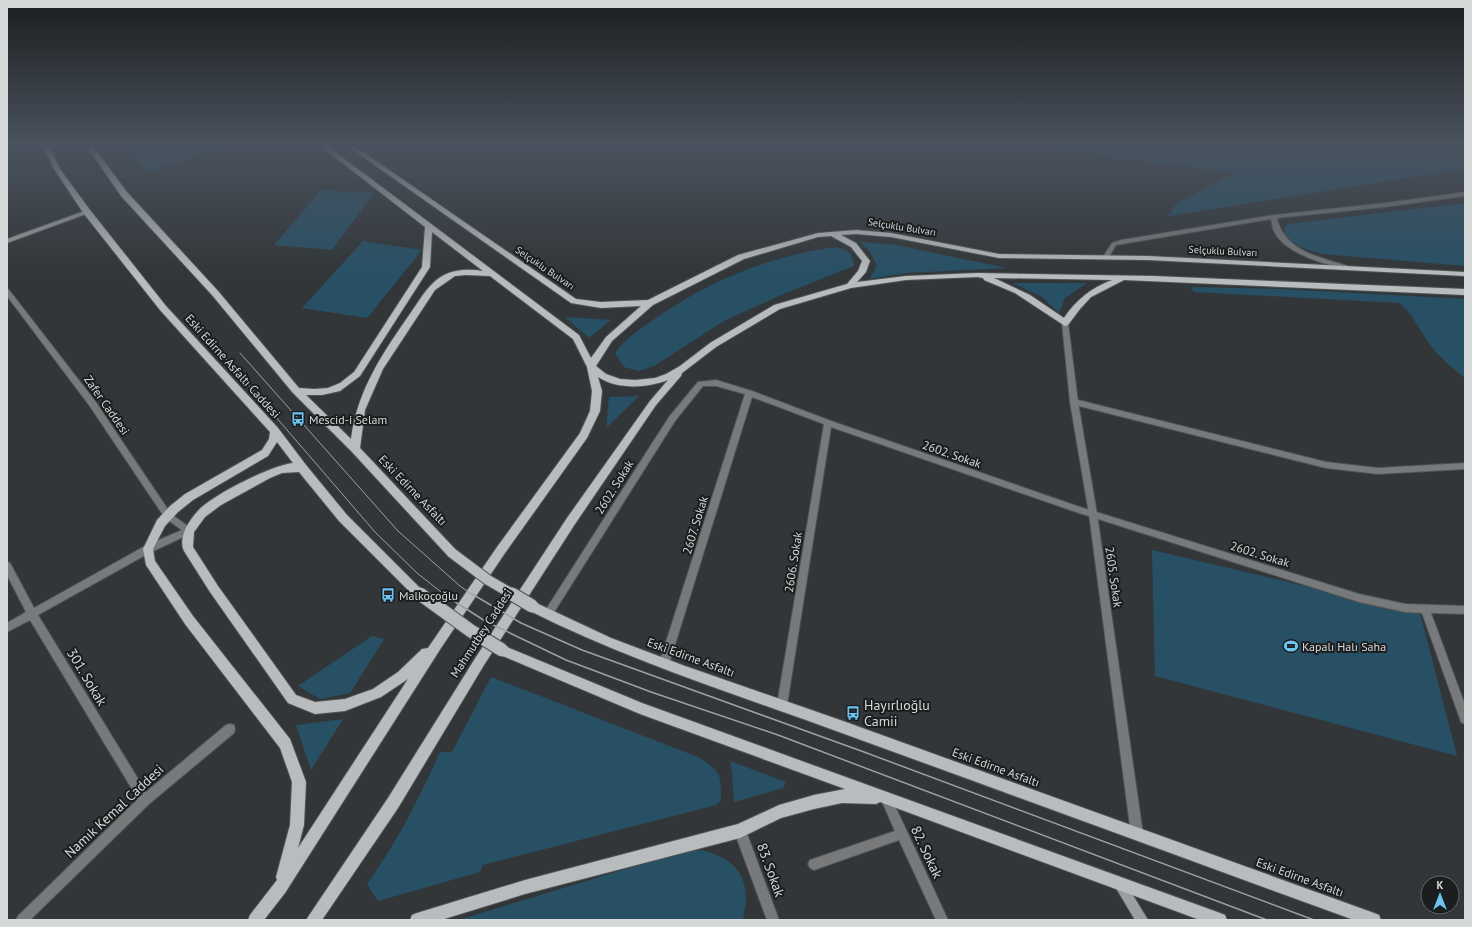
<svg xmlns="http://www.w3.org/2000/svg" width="1472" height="927" font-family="'PT Sans',sans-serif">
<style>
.green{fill:#285065}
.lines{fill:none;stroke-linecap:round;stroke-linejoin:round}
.minor-casing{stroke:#505355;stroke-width:2}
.tertiary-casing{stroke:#505355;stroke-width:2}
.secondary-casing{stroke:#505355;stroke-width:2}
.primary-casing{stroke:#505355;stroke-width:2}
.minor{fill:#77797a;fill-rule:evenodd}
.tertiary{fill:#77797a;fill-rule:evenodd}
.secondary{fill:#9c9fa0;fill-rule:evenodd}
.primary{fill:#b8bcbe;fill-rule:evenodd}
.tram-far1{stroke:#9ea1a2;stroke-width:1}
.tram{stroke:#9ea1a2;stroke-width:1.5}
.primary-bridge-far1-casing{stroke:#505355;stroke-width:12;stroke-linecap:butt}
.primary-bridge-casing{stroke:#505355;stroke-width:15;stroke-linecap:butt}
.primary-bridge-far1{stroke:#b8bcbe;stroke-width:10}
.primary-bridge{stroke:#b8bcbe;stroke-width:13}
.labels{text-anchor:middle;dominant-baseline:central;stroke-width:4;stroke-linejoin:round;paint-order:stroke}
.far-street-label{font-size:10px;fill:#d6d9da;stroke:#1b1d1e}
.street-label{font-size:12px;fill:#d6d9da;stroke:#1b1d1e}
.poi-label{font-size:12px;fill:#d6d9da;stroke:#1b1d1e;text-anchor:start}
.near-street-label{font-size:14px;fill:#d6d9da;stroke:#1b1d1e}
.near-poi-label{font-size:14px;fill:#d6d9da;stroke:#1b1d1e;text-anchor:start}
</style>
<rect width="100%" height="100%" fill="#323638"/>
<g class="green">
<polygon points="126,145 228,145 146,173"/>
<polygon points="1025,145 1465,145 1465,169 1168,216 1177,203 1234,173"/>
<polygon points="321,190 374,193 332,250 274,245"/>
<polygon points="1465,203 1465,266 1322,254 1302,248 1286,237 1284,229 1288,224"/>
<polygon points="363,241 422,250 367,318 302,308"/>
<polygon points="860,242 896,245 1007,268 907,273 869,279 877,266 870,252"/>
<path d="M 836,247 C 849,250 853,254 854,266 L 779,296 L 724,321 L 654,366 L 639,371 L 624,367 L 615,353 C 624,340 636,332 649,323 C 705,282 768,256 836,247 Z"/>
<polygon points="1012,283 1087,283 1065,298 1059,313 1042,297"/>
<path d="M 1191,287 L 1280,289 L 1465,299 L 1465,378 C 1452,368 1439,357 1429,343 C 1418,328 1414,315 1399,303 L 1194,292 Z"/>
<polygon points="565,317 611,320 589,338"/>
<polygon points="639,396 606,428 609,397"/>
<polygon points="1152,550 1420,613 1457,756 1155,676"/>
<polygon points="372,636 384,639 350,693 320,699 298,686"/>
<path d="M 491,677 L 698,757 C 721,771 721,774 721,800 L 716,805 L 483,865 L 480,872 L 378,901 L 367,884 C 398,841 418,800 440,752 L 452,752 Z"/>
<polygon points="343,719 311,770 296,725"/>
<polygon points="730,761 786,782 783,788 734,802 732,773"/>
<path d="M 702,850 C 731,858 746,870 746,902 C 746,908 742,914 744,920 L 458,920 L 682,852 Z"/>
</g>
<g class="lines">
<defs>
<g id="minor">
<path d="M 1465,192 L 1465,196 L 1385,207 L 1277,218 C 1284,252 1323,258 1351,267 L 1351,269 L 1349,270 C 1325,264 1283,254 1273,229 C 1272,226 1272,222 1271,219 L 1122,244 L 1116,245 L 1108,258 L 1104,258 L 1103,257 L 1112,243 L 1121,240 L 1274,215 L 1385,203 Z"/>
<polygon points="716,380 752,391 831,421 1077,506 1359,594 1405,604 1465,606 1465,614 1431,613 1465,705 1465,724 1461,722 1460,719 1422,613 1405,612 1359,602 1076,512 831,427 787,705 786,708 782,710 778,708 777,705 824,424 752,397 669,664 667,667 664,668 661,667 659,664 745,394 716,386 703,386 675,421 551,617 548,618 545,617 543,614 545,611 669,417 698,382"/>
<polygon points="1074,399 1326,462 1378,468 1465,463 1465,469 1378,474 1326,468 1071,404 1070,402 1071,400"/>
<polygon points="189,527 192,529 193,531 192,533 151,552 38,615 146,792 226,725 230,724 234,725 235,729 234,733 149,804 30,920 16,920 18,916 138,799 30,620 7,632 7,623 26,612 7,575 7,562 10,563 34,608 145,546"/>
<polygon points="885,792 889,793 948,920 936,920 899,840 814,870 810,868 808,864 810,860 895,831 880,797 881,793"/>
<polygon points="740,825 744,827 746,831 779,920 767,920 734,831 736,827"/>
</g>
<g id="tertiary">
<polygon points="7,289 9,290 95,401 171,514 192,529 193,531 192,533 189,535 186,533 165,518 89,405 7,296"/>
<polygon points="1063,321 1067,321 1068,323 1078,402 1097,514 1143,834 1141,838 1137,840 1133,838 1131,834 1089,514 1070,402 1062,323"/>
</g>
<g id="secondary">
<polygon points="87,210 90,212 89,213 7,243 7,239"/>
<polygon points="1119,877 1123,879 1148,920 1135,920 1113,883 1115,879"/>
</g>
<g id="primary">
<path d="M 43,145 L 49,145 L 60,169 L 90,210 L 166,306 L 278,428 L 306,465 L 347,515 L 421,589 L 423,592 L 421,595 L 417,597 L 413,595 L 339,521 L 299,472 L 282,473 L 270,478 L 221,505 L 205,517 L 194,532 L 193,547 L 218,586 L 296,695 L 315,702 L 345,699 L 373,689 L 398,672 L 422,649 L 428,648 L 497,547 L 580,433 L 590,411 L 592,391 L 587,367 L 573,339 L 490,276 L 466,275 L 455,276 L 435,290 L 383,369 L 365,410 L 360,448 L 456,550 L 457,553 L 456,556 L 452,558 L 448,556 L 352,452 L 293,393 L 212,295 L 121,196 L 86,145 L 92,145 L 127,192 L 218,291 L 299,388 L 314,389 L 328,388 L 340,383 L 354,372 L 422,267 L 425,227 L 319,145 L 326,145 L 579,335 L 591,358 L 606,337 L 641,306 L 601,308 L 571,303 L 346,145 L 353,145 L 576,299 L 601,302 L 648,300 L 738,255 L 818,233 L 856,230 L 891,233 L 999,254 L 1148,256 L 1465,272 L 1465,276 L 1148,260 L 999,258 L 891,237 L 856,234 L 841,235 L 856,243 L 870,261 L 866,272 L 857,282 L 906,276 L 977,273 L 1153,276 L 1465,289 L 1465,295 L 1124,280 L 1091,297 L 1080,309 L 1068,325 L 1065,326 L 1015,293 L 984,280 L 983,278 L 977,277 L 906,280 L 851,288 L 780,309 L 716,347 L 682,373 L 681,376 L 656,405 L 575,524 L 484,665 L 398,808 L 322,920 L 306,920 L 388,798 L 476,657 L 567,518 L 650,401 L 668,380 C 646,388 618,390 598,377 L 602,391 L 600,411 L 587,438 L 505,553 L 441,648 L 285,893 L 264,920 L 248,920 L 250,915 L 277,880 L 276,877 L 290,825 L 292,782 L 280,748 L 185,624 L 146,565 L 143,549 L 157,520 L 170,506 L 185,494 L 262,450 L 269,439 L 270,432 L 160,310 L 84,214 L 54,169 ZM 432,232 L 483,271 C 470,269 456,269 444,275 C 429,283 421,298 412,311 C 384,351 357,390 351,439 L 306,395 L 322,395 L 340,391 L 360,376 L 430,267 ZM 831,236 L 851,247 L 862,261 L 858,271 L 847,284 L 774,305 L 710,343 L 680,366 L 666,374 L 655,378 L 635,380 L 620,379 L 606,374 L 596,366 L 612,341 L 653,305 L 744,259 L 818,237 ZM 994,278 L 1112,280 C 1091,288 1076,300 1064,318 L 1030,295 ZM 277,442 L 293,463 C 272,465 210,496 197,512 C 188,522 178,538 184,551 L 210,592 L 288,703 L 315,714 L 345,711 L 381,697 L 408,679 L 298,848 L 304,825 L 306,782 L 290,739 L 193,616 L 155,561 L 153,549 L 165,526 L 178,512 L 193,500 L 268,456 Z"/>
<path d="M 532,601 L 611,638 L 685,666 L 843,721 L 1374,913 L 1379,915 L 1381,920 L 1354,920 C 1186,859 1018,797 850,736 C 741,696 631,662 528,610 L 526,606 L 528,602 Z"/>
<polygon points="502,645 642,703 1220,913 1225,915 1227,920 1200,920 880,802 876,804 842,803 814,809 781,818 740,838 525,894 441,920 410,920 412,915 417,913 525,880 738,824 779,805 814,795 845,789 640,714 498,654 496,650 498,646"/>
</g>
</defs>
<use href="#minor" class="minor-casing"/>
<use href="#tertiary" class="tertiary-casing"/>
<use href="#secondary" class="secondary-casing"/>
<use href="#primary" class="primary-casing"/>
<use href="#minor" class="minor"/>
<use href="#tertiary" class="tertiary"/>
<use href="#secondary" class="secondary"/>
<use href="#primary" class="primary"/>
<g class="tram-far1">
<polyline points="240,353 398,531 460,586 473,595"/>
<polyline points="225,358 375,532 417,573 445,595"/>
</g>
<g class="tram">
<polyline points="443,594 485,621 566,660 651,692 778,735 1267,920"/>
<polyline points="472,594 521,623 582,650 864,752 1314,920"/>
</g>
<defs>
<g id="primary-bridge-far1">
<polyline points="452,553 488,580 514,595"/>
<polyline points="417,592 422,595"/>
</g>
<g id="primary-bridge">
<polyline points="420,594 471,631 502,650"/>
<polyline points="512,594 532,606"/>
</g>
</defs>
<use href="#primary-bridge-far1" class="primary-bridge-far1-casing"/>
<use href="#primary-bridge" class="primary-bridge-casing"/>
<use href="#primary-bridge-far1" class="primary-bridge-far1"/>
<use href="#primary-bridge" class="primary-bridge"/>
</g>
<linearGradient id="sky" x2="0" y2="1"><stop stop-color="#1c1e1f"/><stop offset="0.53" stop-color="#49525e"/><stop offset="1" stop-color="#49525e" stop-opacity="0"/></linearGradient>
<rect width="1472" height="274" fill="url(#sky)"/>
<defs>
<symbol id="bus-bare" viewBox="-9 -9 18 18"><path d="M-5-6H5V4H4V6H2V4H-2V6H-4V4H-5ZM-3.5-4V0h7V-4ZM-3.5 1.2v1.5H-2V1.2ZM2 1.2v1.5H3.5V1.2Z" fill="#6ac3f1" stroke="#1b1d1e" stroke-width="2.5" paint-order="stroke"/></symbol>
<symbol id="stadium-bare" viewBox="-9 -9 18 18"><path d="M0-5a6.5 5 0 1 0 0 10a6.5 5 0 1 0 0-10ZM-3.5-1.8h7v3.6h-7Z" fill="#6ac3f1" stroke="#1b1d1e" stroke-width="2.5" paint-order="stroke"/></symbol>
</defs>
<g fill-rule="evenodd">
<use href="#bus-bare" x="288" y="409" width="20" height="20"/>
<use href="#bus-bare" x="378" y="585" width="20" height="20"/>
<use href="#stadium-bare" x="1281" y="636" width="20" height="20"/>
<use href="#bus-bare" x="843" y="703" width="20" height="20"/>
</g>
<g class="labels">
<g class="far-street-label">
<text transform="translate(902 227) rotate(9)">Selçuklu Bulvarı</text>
<text transform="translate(1223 251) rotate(3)">Selçuklu Bulvarı</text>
<text transform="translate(545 268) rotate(34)">Selçuklu Bulvarı</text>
</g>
<g class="street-label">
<text transform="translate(233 366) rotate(48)">Eski Edirne Asfaltı Caddesi</text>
<text transform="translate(107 405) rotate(55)">Zafer Caddesi</text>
<text transform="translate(952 454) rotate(19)">2602. Sokak</text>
<text transform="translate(614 487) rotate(-58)">2602. Sokak</text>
<text transform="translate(413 490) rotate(46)">Eski Edirne Asfaltı</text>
<text transform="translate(695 525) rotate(-73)">2607. Sokak</text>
<text transform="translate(1260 554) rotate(17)">2602. Sokak</text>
<text transform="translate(793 562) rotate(-81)">2606. Sokak</text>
<text transform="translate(1114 577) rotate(82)">2605. Sokak</text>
<text transform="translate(481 633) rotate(-57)">Mahmutbey Caddesi</text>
<text transform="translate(691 657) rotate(20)">Eski Edirne Asfaltı</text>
<text transform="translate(996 767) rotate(20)">Eski Edirne Asfaltı</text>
<text transform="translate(1300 877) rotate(20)">Eski Edirne Asfaltı</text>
</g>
<g class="poi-label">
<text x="309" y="419">Mescid-i Selam</text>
<text x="399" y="595">Malkoçoğlu</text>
<text x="1302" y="646">Kapalı Halı Saha</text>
</g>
<g class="near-street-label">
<text transform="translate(87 677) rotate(59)">301. Sokak</text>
<text transform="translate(114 811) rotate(-43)">Namık Kemal Caddesi</text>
<text transform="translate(927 852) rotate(65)">82. Sokak</text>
<text transform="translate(771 870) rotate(70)">83. Sokak</text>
</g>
<g class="near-poi-label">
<text x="864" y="705">Hayırlıoğlu<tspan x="864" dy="16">Camii</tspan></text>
</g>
</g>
<rect width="1472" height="927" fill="none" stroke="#d6d9da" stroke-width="16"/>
<g transform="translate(1440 895)"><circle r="19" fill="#1b1d1e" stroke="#666869"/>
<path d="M0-3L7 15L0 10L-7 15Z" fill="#6ac3f1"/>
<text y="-6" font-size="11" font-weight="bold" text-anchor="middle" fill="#d6d9da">K</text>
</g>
</svg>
